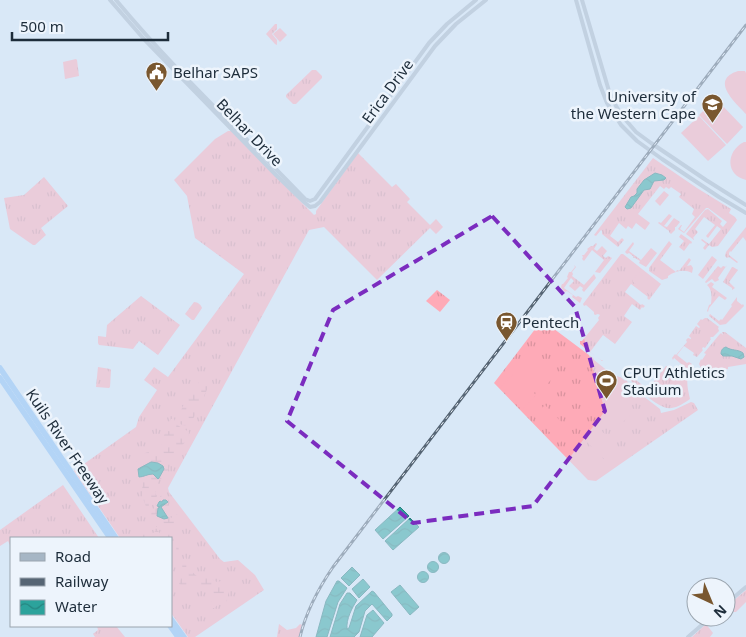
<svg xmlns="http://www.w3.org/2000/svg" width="746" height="637" font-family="'Noto Sans',sans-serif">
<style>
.grass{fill:url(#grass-tufts)}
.wetland{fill:url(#wetland-marsh);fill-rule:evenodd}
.garden{fill:#feaab7}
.water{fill:url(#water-waves);stroke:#287f7f}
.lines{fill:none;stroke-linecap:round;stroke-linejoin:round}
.secondary{stroke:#a6b6c5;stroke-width:4}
.highway{stroke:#85bcf3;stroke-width:5.5}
.rail-casing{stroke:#566574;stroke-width:3}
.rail{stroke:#edf4fc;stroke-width:1;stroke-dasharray:4;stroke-linecap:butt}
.marked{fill:none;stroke:#7b2cbf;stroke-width:4;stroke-dasharray:10 6;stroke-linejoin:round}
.labels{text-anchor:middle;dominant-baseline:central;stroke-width:5;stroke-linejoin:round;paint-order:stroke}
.poi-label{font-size:15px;fill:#1d2c3a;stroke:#edf4fc;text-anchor:start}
.street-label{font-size:15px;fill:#1d2c3a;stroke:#edf4fc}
</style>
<defs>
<pattern id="grass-tufts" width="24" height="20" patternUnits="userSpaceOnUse" patternTransform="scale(1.25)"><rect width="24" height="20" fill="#feaab7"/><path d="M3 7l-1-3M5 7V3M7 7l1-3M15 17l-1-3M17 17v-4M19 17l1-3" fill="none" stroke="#d9929e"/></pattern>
<pattern id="wetland-marsh" width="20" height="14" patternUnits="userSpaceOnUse" patternTransform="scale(1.25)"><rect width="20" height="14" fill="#feaab7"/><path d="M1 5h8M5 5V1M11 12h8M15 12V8" fill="none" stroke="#d9929e"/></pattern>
<pattern id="water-waves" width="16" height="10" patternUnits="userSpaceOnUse" patternTransform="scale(1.25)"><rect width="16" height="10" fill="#2ca39c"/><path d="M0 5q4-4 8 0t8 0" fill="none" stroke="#258580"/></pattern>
</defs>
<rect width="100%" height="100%" fill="#d9e8f7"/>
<g class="grass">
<polygon points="275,24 277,24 277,29 272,34 277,40 277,45 275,44 266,34"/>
<polygon points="76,59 77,60 79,76 65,79 63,62"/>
<polygon points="312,70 316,70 322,76 322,78 296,104 293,104 286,97 286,95"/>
<polygon points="228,131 231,131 314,215 316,214 316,211 321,204 358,153 392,187 396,184 410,199 407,202 430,225 436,219 443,227 436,234 430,228 377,280 324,227 309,230 168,488 169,492 220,559 224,562 238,560 255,575 264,590 195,637 188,637 171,613 171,538 120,538 74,471 136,427 139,417 157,390 144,380 154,367 168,377 244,274 195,238 187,196 174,180 215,139"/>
<polygon points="653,158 697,188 731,209 729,213 735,217 737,220 718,246 712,247 709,245 705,250 703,248 706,244 701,240 702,239 709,244 721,229 717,226 708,238 706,236 715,225 704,217 695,229 698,232 693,238 694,239 694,240 686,234 705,210 708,209 722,221 720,224 723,227 727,222 708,208 706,208 684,233 678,229 681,225 682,225 680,229 684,232 695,217 692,214 694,209 679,197 681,194 671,187 669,189 666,187 664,189 660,186 638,214 650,223 645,230 636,223 632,229 628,226 626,229 619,223 610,236 618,242 622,238 624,240 618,247 602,234 602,231 601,230 596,236 594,235"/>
<polygon points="44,177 68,206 41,228 46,235 35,245 33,245 10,229 4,198 24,195"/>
<polygon points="664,191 669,195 660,206 655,201"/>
<polygon points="669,214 672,216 664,226 667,227 674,218 680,222 676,227 675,227 675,230 671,234 669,232 669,231 658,223 659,222 661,223"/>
<polygon points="746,227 746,241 743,237 731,252 730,251 729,253 729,255 738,262 737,263 729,257 727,258 725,256 726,252"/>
<polygon points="681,234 692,242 691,244 690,243 684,251 679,247 684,241 679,237"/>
<path d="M 669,241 L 672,244 L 660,260 L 676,272 L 677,270 L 679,271 L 689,258 L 691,260 L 687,266 L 691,265 L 693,268 L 692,273 C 685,269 675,271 668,276 L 668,278 L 662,280 L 649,271 L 649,268 Z"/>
<polygon points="633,242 634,244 629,251 641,260 651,248 657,253 646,267 639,263 640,261 635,258 633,258 634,257 629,253 627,254 625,252"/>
<polygon points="596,243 597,244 594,249 597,251 602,246 607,251 603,256 606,258 608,256 612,258 600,273 595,272 604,260 592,250 584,261 582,259 583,257 582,255 584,255 588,250 587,249 591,246 593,246"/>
<polygon points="621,254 623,254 661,284 649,300 647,298 648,297 631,284 625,292 641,305 642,304 645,306 643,308 642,307 640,310 632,304 624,316 632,322 615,344 603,335 590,352 601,360 603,360 602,361 580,344 580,341 582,341 599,320 598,318 600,315 598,314 595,315 594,314 594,312 586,305 584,306 583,304"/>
<polygon points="712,256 717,260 703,279 698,275"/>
<path d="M 574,265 L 576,267 L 572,272 L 573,274 L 572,276 L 584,285 L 594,274 L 596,278 L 584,292 L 582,290 L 583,288 L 580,286 L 575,291 L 569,286 L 574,281 L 571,278 L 564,288 L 576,297 L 578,296 L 582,298 L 580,303 L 572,297 L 573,295 L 567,291 L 565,292 C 562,289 560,288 562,284 L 563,284 L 568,278 L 567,277 L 569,272 L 571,272 L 575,267 Z"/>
<polygon points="727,265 718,278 719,280 715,282 712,279 706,283 705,282 718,266 721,268 723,266 726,267"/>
<polygon points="732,267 733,267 738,270 729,282 735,288 732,290 732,288 723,282"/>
<path d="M 711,282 L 714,284 L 712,287 L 727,298 L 725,300 L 719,296 L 709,308 L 708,312 L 707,311 L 709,305 L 711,304 C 712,297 712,289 707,285 Z"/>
<polygon points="437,290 450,300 440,312 426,301"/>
<polygon points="141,296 180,325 158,355 139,341 133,349 99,345 98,343 98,336 106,337 107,325"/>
<polygon points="737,297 737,301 742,305 743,304 744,306 726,324 720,325 709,316 710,314 719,321 721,319 722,320 732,306 731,305"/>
<path d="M 194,302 C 198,302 201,305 202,308 L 194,320 L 192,320 L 185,314 Z"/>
<path d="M 705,318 L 707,318 L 719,327 L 718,328 L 719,331 L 713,337 L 711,337 L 710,338 L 711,339 L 705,348 L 703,347 L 702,349 L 703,350 L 697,357 L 693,355 L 694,353 L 684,346 L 677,355 L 687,363 L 689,362 L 692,364 C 685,377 687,386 690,399 C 669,414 664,409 645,395 L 645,393 L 666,366 L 667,366 L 667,368 L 679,377 L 682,375 L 681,372 L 681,371 L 685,371 L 686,368 L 674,358 L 673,360 L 672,358 L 675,354 L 676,355 L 687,342 L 686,340 L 688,338 L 691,339 L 691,338 L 689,336 L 696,326 L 699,328 L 700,327 L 697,324 L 701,319 L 702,320 Z"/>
<polygon points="542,320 593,358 594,360 614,376 617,376 619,377 620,377 625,381 626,380 634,389 660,409 661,413 674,410 691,402 694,403 698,410 596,481 588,480 494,383"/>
<polygon points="722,332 725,332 746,348 746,364 728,367 728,369 720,371 720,376 716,379 709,371 701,368 699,364 701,359 702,360 706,354 704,353 719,335 721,333 723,335"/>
<polygon points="98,367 110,369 111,370 110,387 109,388 96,387"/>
<polygon points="631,376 646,388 643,391 641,391 636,388 630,379"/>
<polygon points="63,485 99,538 11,538 11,547 8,541 0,546 0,530"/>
<polygon points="746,590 746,602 736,612 734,612 726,607"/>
<polygon points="279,624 287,630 296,628 300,624 302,625 299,637 277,637"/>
<polygon points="706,624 713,633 710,637 692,637"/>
<polygon points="97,626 116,626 125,637 95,637 93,634 98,630"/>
</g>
<g class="wetland">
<path d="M 209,375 L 213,377 C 212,383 208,386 206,392 C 204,395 203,399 202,403 C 198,410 194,417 190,424 C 183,427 180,425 177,419 C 184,404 194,382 209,375 Z"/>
<path d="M 171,419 L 174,419 C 177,427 183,428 189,432 C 188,440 184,444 178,449 C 174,454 173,459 171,464 C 169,469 165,473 163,479 L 157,480 L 158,486 L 155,493 L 157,496 L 151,507 L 147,509 C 146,506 144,502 143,498 C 141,487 146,483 134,476 L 134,473 L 132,473 L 135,463 L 145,453 L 154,451 L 164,442 L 165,439 L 164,435 L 167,431 L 176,432 L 176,429 L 168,427 L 167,426 ZM 151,462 C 159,464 160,463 163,472 L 158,478 L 153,474 L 148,474 L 143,477 L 138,474 L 140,467 Z"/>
<path d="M 162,494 L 164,494 L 168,498 L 170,503 L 169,504 L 169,507 L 165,511 L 171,518 L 177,514 L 179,520 C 171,529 178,540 179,551 L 175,551 L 171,546 L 171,538 L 166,538 L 161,530 L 149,521 C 150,514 157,501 162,494 Z"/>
<polygon points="157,530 164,538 139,538 142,533 145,532 147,534 153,533"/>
<polygon points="184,555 188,562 191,564 191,571 199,578 209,578 217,582 221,581 222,586 226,591 228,591 228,599 225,603 220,603 214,608 211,608 213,593 211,591 207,591 205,588 200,588 196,585 188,587 186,585 181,585 179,584 181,578 180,575 184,570 182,566 183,563 183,560 184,560"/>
</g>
<g class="garden">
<polygon points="280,28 287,35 280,42 273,34"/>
<path d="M 738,71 L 745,71 L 746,73 L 746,114 C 736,103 709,80 738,71 Z"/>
<polygon points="716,99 743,127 727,144 699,115"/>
<polygon points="699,116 726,145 708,161 681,133"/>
<path d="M 744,142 L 746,142 L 746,180 C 725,175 726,151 744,142 Z"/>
<polygon points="639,272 656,286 650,295 632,281"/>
<polygon points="531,357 553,378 538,393 516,371"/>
<polygon points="514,373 536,395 522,410 500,388"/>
<polygon points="604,376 608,379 611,376 613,377 615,376 619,377 620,377 625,381 625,382 627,385 626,387 628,389 626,393 633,398 629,417 624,421 617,424 608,421 586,405 583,401 580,395 580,389 583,384 590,378"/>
<polygon points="545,405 571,432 560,443 534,416"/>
<polygon points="596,425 621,451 608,463 583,438"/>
<polygon points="580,441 605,466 592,479 567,454"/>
</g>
<g class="water">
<polygon points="655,173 662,175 666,178 664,180 654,181 650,189 644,190 631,208 627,209 625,207 631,197 634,196 637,193 637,189 644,180"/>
<path d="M 726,347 C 731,351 738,349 743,353 L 744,357 L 741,359 L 732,356 L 723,356 L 721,354 C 721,351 722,348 726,347 Z"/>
<path d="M 151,462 L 158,463 L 163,466 L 164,469 L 159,478 L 158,479 L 153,474 C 147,474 144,477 139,477 L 138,469 Z"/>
<polygon points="163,500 166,500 168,502 161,507 168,518 164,519 157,516 158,508 160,507 157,506 159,502 160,501 162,502"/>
<polygon points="400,507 409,516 383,539 375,530"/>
<polygon points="410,518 419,527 393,550 385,541"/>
<circle cx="444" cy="558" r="5.5"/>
<circle cx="433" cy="567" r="5.5"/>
<polygon points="352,567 360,575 349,586 341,578"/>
<circle cx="423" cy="577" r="5.5"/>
<polygon points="363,579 370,587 359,598 352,589"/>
<polygon points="337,581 339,581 347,588 338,602 327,637 316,637 326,601"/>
<polygon points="400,585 419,607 410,615 391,592"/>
<path d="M 372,591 L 374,592 L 392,614 L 392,616 L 387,621 L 372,604 L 365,611 L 359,632 L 354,637 L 330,637 L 340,604 L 347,593 L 350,593 L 357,600 C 352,608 346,619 347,629 L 349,628 L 356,606 Z"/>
<polygon points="373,610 384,623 372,637 360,637 367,615"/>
</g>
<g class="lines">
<g class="secondary">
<polyline points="110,0 143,38 175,71 276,175 304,202 310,207 315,206 320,202 435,46 456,24 486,0"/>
<path d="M 116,0 C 174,70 242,133 305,199 L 310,201 L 315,199 L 429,43 L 447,24 L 476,0"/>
<polyline points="576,0 600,85 607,103 621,125 637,141 662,159 719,197 746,213"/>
<polyline points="582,0 609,91 616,106 624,118 636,132 651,143 706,180 746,205"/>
<polyline points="726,604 746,587"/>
<polyline points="688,637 711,617"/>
</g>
<g class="highway">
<polyline points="0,368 116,538"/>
<polyline points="0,378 110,538"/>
<polyline points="171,619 184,637"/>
<polyline points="170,626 178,637"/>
</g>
<defs>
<path id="rail" d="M 300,637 C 306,612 318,589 333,567 L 746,25"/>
</defs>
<use href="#rail" class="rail-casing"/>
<use href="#rail" class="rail"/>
</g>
<path d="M0 0H746V637H0ZM 492,216 L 575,307 L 605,411 L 533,506 L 413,523 L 287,421 L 333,310 Z" fill="#d9e8f7" fill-opacity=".55" fill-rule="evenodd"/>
<path class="marked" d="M 492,216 L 575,307 L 605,411 L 533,506 L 413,523 L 287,421 L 333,310 Z"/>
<defs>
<symbol id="civic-pin" viewBox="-11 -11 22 30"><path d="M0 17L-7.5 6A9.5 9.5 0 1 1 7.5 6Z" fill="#79572f" stroke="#edf4fc"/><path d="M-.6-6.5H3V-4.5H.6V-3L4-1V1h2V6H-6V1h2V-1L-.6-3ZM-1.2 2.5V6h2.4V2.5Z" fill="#fff"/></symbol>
<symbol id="university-pin" viewBox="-11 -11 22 30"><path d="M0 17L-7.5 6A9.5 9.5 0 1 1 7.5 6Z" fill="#79572f" stroke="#edf4fc"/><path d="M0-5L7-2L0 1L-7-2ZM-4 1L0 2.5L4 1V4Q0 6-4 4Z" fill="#fff"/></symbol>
<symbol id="station-pin" viewBox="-11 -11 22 30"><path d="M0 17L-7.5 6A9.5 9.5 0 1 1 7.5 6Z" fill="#79572f" stroke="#edf4fc"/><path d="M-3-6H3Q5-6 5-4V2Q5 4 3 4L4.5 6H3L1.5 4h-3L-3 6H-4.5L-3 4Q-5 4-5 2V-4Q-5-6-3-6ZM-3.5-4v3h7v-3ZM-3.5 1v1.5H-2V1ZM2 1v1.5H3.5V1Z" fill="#fff"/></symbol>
<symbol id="stadium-pin" viewBox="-11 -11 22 30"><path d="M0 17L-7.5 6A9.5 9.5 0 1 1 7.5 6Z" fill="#79572f" stroke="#edf4fc"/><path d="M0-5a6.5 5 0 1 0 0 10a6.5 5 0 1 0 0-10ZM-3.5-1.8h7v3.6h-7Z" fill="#fff"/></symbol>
</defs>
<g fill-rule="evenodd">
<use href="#civic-pin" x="144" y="60" width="25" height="34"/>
<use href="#university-pin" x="700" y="92" width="25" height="34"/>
<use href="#station-pin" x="494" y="310" width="25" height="34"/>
<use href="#stadium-pin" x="594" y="368" width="25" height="34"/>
</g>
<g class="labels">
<g class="poi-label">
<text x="173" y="72">Belhar SAPS</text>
<text x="696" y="96" text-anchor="end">University of<tspan x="696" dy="17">the Western Cape</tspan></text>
<text x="522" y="322">Pentech</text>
<text x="623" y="372">CPUT Athletics<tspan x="623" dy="17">Stadium</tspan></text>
</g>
<g class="street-label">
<text transform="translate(387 91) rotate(-54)">Erica Drive</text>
<text transform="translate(250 132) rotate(46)">Belhar Drive</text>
<text transform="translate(68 446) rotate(56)">Kuils River Freeway</text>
</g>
</g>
<rect x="10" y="537" width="162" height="90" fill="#edf4fc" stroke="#9aa4ae"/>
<rect x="20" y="553" width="25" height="8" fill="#a6b6c5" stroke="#9aa4ae"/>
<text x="55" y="562" font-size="15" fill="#1d2c3a">Road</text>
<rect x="20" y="578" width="25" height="8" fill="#566574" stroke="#9aa4ae"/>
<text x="55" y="587" font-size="15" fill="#1d2c3a">Railway</text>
<rect x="20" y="600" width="25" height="15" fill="url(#water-waves)" stroke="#9aa4ae"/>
<text x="55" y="612" font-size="15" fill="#1d2c3a">Water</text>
<g transform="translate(711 602) rotate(136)"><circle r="24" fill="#edf4fc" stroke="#9aa4ae"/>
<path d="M0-4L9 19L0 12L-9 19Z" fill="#79572f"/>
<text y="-8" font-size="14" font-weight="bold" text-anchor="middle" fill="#1d2c3a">N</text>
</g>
<path d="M12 32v8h156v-8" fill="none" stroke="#1d2c3a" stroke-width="2.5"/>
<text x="20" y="32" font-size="15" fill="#1d2c3a" stroke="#edf4fc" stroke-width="4" paint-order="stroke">500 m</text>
</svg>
